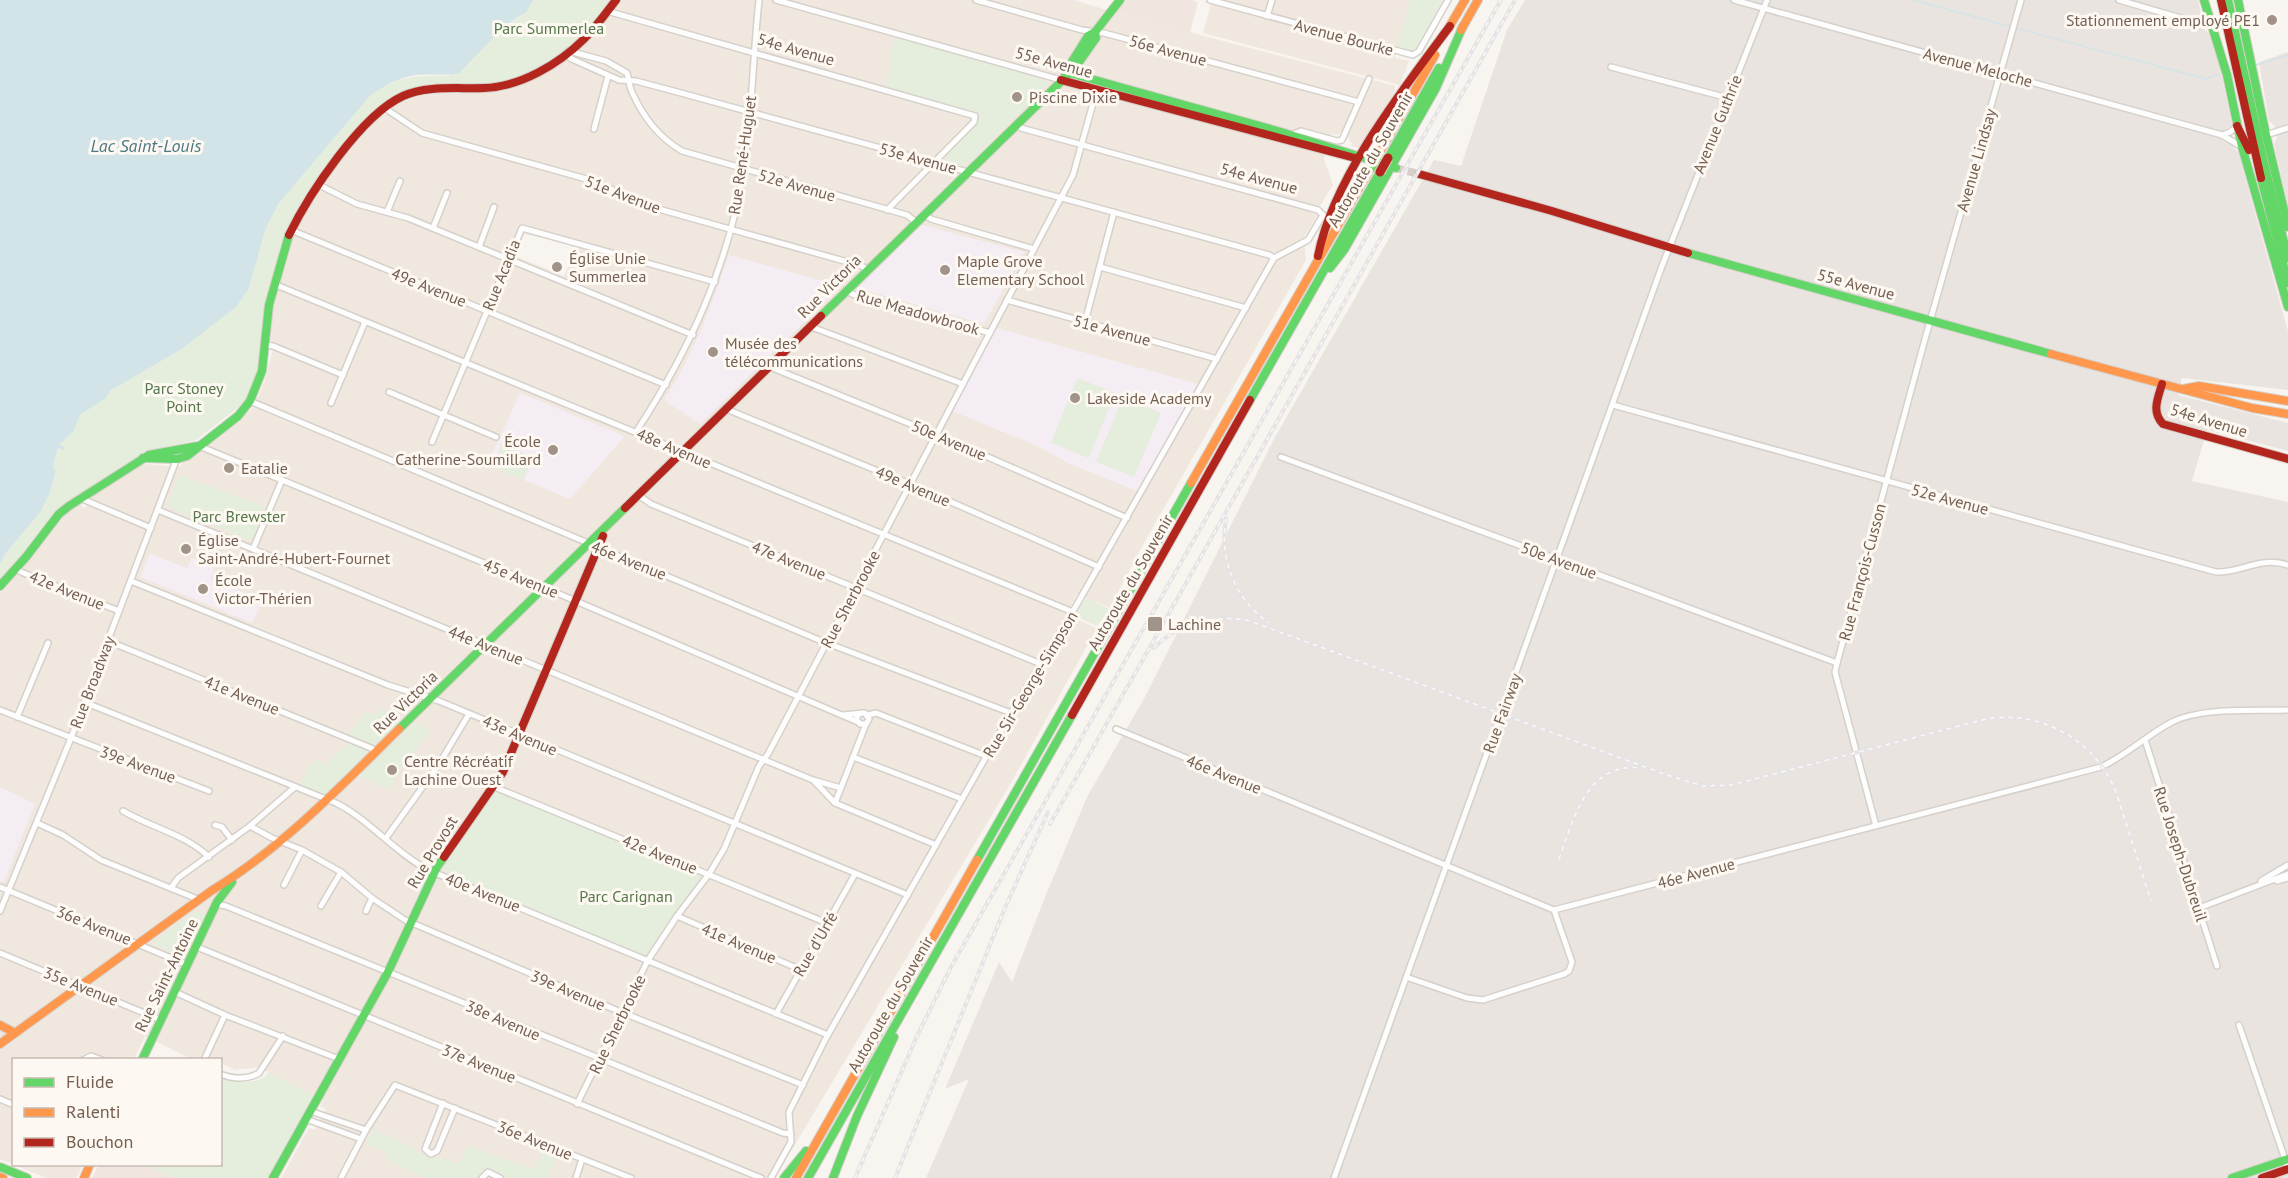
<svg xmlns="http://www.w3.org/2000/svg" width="2288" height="1178" font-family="'PT Sans',sans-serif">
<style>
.residential{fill:#f0e7de;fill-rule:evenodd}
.commercial{fill:#f1e5df}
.industrial{fill:#eae4e0}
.education{fill:#f5edf4}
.green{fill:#e5eddc}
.water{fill:#d2e4e7}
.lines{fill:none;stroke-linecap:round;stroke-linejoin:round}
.stream{stroke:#d2e4e7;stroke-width:1.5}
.secondary-tunnel{stroke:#d7cfc8;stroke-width:8;stroke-dasharray:8 4;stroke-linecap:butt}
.street-casing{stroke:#d5d0ca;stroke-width:8}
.fast-casing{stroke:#d5d0ca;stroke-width:10}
.slow-casing{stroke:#d5d0ca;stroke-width:10}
.jam-casing{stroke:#d5d0ca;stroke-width:10}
.street{stroke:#fefdfd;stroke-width:5}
.fast{stroke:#63d668;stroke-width:8}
.slow{stroke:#ff974d;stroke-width:8}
.jam{stroke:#b3261e;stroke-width:8}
.rail-casing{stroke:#e5e3e6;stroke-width:4}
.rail{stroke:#fdf9f2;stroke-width:1.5;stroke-dasharray:4.5;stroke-linecap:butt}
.fast-bridge-casing{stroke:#d6cfc9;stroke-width:11;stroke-linecap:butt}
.jam-bridge-casing{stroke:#d6cfc9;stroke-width:11;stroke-linecap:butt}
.fast-bridge{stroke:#63d668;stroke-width:9}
.jam-bridge{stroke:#b3261e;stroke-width:9}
.poi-dot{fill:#a29389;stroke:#fdf9f2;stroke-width:2}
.labels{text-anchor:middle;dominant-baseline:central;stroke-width:6;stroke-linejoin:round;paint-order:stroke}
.poi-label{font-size:16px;fill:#745f51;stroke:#fdf9f2;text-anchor:start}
.park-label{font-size:16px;fill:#55784a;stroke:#fdf9f2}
.street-label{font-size:16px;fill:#745f51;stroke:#fdf9f2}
.water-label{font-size:18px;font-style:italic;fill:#4c7984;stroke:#fdf9f2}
</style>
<rect width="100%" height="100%" fill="#f8f4f0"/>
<g class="residential">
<path d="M 620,0 L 1074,0 L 1116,13 L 1395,86 L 1394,95 L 1360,148 L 1351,146 L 1352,143 L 1349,141 L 1349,138 L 1341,133 L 1337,135 L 1331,134 L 1324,159 L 1333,185 L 1321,204 L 1317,216 L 1304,237 L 1306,260 L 1140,550 L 1110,608 L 1077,594 L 1066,615 L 1097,628 L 1008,788 L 775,1178 L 281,1178 L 309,1128 L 315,1130 L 326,1109 L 320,1106 L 323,1101 L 259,1067 L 235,1070 L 221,1063 L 220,1060 L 191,1059 L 145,1036 L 134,1059 L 14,1060 L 14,1164 L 83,1165 L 76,1178 L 46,1178 L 0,1159 L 0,592 L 14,576 L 24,569 L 23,566 L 67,512 L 79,503 L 84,508 L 94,500 L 88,497 L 144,464 L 179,467 L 198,446 L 211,443 L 254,407 L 265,380 L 273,350 L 271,339 L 272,311 L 296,226 L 319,193 L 326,186 L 327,180 L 338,161 L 380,116 L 385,115 L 393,108 L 394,104 L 405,98 L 433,94 L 493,91 L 536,78 L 565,60 L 582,48 L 606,19 L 609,18 ZM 524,234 L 577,246 L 564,276 L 515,256 Z"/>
<polygon points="1212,0 1410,0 1395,58 1409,61 1400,85 1203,33"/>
</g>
<g class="commercial">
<polygon points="1126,0 1192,0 1198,2 1190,33 1113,12"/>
<polygon points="99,1164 145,1165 179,1178 92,1178"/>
</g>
<g class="industrial">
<polygon points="1525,0 2198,0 2205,30 2209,33 2220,68 2232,125 2224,130 2222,141 2229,143 2238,152 2288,331 2288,390 2182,378 2178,395 2288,423 2288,451 2207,430 2192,481 2288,502 2288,1178 926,1178 969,1079 945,1089 999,962 1012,982 1045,897 1087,797 1145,697 1274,439 1434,160 1461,166 1507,30"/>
<polygon points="2288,52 2288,205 2274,144 2277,138 2274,125 2269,121 2259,62"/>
</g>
<g class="education">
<polygon points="922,225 1024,252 984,324 858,288"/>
<polygon points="729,255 841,286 700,424 664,400 681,372 703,326"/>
<polygon points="996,328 1198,384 1137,491 1070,464 1033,444 952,411"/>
<polygon points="520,393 625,436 570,499 487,465"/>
<polygon points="150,554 187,568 192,558 214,568 210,579 263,600 252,623 140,577"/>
<polygon points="0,787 35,804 4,882 0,881"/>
</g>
<g class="green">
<path d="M 533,0 L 612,0 C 590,28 567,57 533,72 C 494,90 447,88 405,92 L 391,98 L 376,111 L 302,204 L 287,230 L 280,249 L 272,282 L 257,373 L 250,392 L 240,406 L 196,440 L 143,454 L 61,508 L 26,554 L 0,582 L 0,564 L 6,553 L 41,511 L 49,495 L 56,472 L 53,468 L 58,448 L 63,450 L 59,445 L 74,431 L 80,415 L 106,398 L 110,391 L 180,350 L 259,253 L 266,228 L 279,203 L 370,96 C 397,76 416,75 449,76 L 506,25 L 521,16 Z"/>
<polygon points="1410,0 1443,0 1416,48 1412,51 1397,47"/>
<polygon points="896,37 992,63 1046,81 1048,84 966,166 948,162 945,159 945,155 983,116 977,113 886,87 893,60 889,59"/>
<polygon points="1077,378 1115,393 1089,458 1051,443"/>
<polygon points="1123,397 1161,413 1134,477 1096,462"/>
<polygon points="501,444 533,457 524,480 492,467"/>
<polygon points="180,475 265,507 251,541 167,506"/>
<polygon points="1086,598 1110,609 1097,626 1075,616"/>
<path d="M 383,708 L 398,724 C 374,747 380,748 349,735 L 366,711 L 376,715 Z"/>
<polygon points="415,721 430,730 388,789 359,776"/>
<polygon points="349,742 367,749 367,753 326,794 300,785 307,769 316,759 327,764"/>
<polygon points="493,787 709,874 646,961 442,869"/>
<polygon points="200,910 204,914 205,919 186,957 183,958 155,945 156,940 196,911"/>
<path d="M 269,1072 L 313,1096 L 268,1178 L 175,1178 L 143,1165 L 220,1164 L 221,1077 C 233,1082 260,1086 269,1072 Z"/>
<polygon points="374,1129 423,1153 459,1164 468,1145 533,1170 545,1149 558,1154 547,1178 506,1178 493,1170 486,1169 480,1172 476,1178 426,1178 385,1159 385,1152 366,1143"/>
</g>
<path class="water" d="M 0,0 L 533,0 L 526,12 L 506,25 L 459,73 C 445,77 431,73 417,75 C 399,77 384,86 370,96 L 279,203 L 266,228 L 248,290 L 236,307 L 180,350 L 110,391 L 106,398 L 80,415 L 74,431 L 59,445 L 64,447 L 64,450 L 58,448 L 53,467 L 56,471 L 49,495 L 41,511 L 6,553 L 0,564 Z"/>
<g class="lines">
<g class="stream">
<polyline points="1914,0 2008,26"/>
<polyline points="2019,29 2206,79 2219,74"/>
<polyline points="2256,65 2288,55"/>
</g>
<polyline class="secondary-tunnel" points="1396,168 1419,174"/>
<defs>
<g id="street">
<polyline points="776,0 1061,80"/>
<polyline points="976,0 1082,30 1104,33 1359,102"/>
<polyline points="1210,0 1413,55 1419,51 1448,0"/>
<polyline points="1734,0 2222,135 2242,147"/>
<polyline points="2119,0 2191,21 2212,24"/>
<polyline points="607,11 975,116 974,122 887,210"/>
<polyline points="1267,16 1272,0"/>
<polyline points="569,51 570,58 574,60 619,80 636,81 681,93 1269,255 1274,258"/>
<path d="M 569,51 L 606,61 L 627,73 C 629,79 629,86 632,92 C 643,117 658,137 682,151 L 907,215 L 916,222"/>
<polyline points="1611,67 1728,98"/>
<polyline points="385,106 389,111 422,133 590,180 655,208 862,266 867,270"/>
<polyline points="594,129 608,76"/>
<polyline points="1291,135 1301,131 1337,141 1342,140 1369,79"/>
<polyline points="2222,135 2230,132 2237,126"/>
<polyline points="2266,135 2288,128"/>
<polyline points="319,185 357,204 408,218 693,335"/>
<polyline points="387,212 400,181"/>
<polyline points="924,214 931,219 1034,249"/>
<polyline points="433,228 447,193"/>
<polyline points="291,230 666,385"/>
<polyline points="479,247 494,207"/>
<polyline points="1100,267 1246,308"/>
<polyline points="274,284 1073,612"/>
<polyline points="846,290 852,294 990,333"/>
<polyline points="1007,300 1217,359"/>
<polyline points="1085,322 1114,212"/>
<polyline points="809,326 963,384"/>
<polyline points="266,345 273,346 343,375"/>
<polyline points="770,365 775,369 940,436 1127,518"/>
<polyline points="389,392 496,437"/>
<polyline points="250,401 819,640 1011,713"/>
<polyline points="331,403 365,322"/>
<path d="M 1613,405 L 2216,572 C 2243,573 2258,556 2288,565"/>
<polyline points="727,407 731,411 917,487 1099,567"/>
<path d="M 636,432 C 689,351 729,265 744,168 C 752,113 753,56 759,0"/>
<polyline points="432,442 522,228 715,282"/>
<polyline points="199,446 550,590 858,722"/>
<polyline points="1281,457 1837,663"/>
<polyline points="638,495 651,504 1041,664"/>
<polyline points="80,498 151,528"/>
<polyline points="158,510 813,780 841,788"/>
<polyline points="253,549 282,480"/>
<polyline points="16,568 21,572 119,611"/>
<polyline points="131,581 388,685 439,701 908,895"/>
<polyline points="108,641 371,748 376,751"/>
<path d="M 84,702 L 336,803 C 370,820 394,852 428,870 L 828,1035"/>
<polyline points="0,710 209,791"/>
<polyline points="843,715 863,713 865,713 869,719 866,724 860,724 857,720 857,716 861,713"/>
<polyline points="868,715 876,713 986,756"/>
<polyline points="17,717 48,643"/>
<path d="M 1116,729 L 1554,910 L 2101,767 C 2127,755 2147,735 2172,722 C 2202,707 2254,711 2288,710"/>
<polyline points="2145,740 2217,966"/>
<polyline points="853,757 962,799"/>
<polyline points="814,781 835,803 936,845"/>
<polyline points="492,786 827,923"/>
<polyline points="835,803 866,724"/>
<path d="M 123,811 C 152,828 185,834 209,857"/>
<polyline points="37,823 63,835 101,860 200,900"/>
<polyline points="215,825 222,827 232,840"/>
<polyline points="250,826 272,838 302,850 341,872 372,898 405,920 616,1010 803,1085"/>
<polyline points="1876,826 1835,672 1837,663 1925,339 2021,0"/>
<polyline points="386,838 439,764 469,714"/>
<polyline points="2261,881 2288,865"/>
<polyline points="2277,881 2288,878"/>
<polyline points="284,885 302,850"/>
<polyline points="0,887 188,965"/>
<polyline points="171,888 178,878 250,826 295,787"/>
<polyline points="216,904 226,906 783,1133 791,1134"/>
<polyline points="321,906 341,872"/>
<polyline points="2199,908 2288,874"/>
<polyline points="0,911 69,743 177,458"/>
<polyline points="366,911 372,898"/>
<polyline points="677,916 801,970"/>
<polyline points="197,947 761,1178"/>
<polyline points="0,953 161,1020"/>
<polyline points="1406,977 1467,998 1483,1000 1564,974 1569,971 1572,962 1554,910"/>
<polyline points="175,992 225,1015 339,1059"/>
<polyline points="776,1014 855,874"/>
<polyline points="2239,1025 2288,1168"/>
<polyline points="83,1060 91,1056 102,1060"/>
<polyline points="204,1060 225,1015"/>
<path d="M 220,1074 C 233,1079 247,1080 259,1073 L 283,1036"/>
<polyline points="0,1099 14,1105"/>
<polyline points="443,1103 425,1149 431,1154 437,1151 455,1108"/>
<polyline points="577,1104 648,960 677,916 709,874 724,849 759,766 768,754 1073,175 1097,89"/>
<polyline points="310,1111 366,1130"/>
<polyline points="306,1119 361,1139"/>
<polyline points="341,1178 366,1130 395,1085 631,1178"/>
<polyline points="482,1178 488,1172 500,1178"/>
<polyline points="576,1178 582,1159"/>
<polyline points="771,1178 791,1142 789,1112 825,1040 1011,713 1076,606 1274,258 1308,240 1323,215 1318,210 1021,128 1016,124"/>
<polyline points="1334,1178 1662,266 1767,0"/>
</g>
<g id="fast">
<polyline points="2204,0 2227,75 2242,147 2288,307"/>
<polyline points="2228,0 2264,163 2288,258"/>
<polyline points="2238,0 2266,135 2288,227"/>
<polyline points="1066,72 1281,132 1396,168"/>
<polyline points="1065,73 1088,36 1095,32 1120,0"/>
<polyline points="1388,158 1439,68"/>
<polyline points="2261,178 2288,283"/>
<polyline points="1688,253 2051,354"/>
<polyline points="1330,268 1344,250 1436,88 1463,26"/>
<polyline points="821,316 1075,68 1096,38 1095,32"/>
<polyline points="1250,400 1380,172"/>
<polyline points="143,458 177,459 187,456 238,416 250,401 262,371 269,305 289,235"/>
<polyline points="0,586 26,557 59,514 69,506 149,455 198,446"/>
<polyline points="399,729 625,508"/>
<polyline points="977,860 1191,483"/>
<polyline points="142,1060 217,902 232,882"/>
<polyline points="0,1167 27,1178"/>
<polyline points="273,1178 388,972 437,867 444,857"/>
<polyline points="784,1178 806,1151"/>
<polyline points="808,1178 1072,715"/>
<polyline points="833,1178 857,1116 894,1037"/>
<polyline points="2232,1178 2288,1159"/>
</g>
<g id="slow">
<polyline points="1448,29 1465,0"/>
<polyline points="1461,30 1478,0"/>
<polyline points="1378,155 1435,55"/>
<polyline points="2051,354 2252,408 2288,414"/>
<polyline points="2183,389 2199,386 2288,401"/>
<polyline points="1191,483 1370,169"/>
<polyline points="0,1025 15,1033"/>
<path d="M 0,1044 L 211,891 C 281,849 341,786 399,729"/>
<polyline points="0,1177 3,1178"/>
<polyline points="84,1178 90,1164"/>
<polyline points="796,1178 977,860"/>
</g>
<g id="jam">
<polyline points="2221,0 2261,178"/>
<polyline points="1061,80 1355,158"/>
<polyline points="2237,126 2249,150"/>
<polyline points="1419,174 1552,211 1688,253"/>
<path d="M 289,235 C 309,194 361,115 403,96 C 426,85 459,89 484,88 C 520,87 559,64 584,39 C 596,27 606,13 616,0"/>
<path d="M 1318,256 C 1333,178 1403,89 1450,26"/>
<path d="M 2162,384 C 2158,398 2151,412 2163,424 L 2288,459"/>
<polyline points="625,508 821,316"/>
<polyline points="1072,715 1250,400"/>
<polyline points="444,857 503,772 603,536"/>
<polyline points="2262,1178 2288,1169"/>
</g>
</defs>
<use href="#street" class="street-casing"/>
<use href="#fast" class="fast-casing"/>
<use href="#slow" class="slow-casing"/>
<use href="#jam" class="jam-casing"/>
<use href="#street" class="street"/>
<use href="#fast" class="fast"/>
<use href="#slow" class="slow"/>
<use href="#jam" class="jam"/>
<defs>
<g id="rail">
<path d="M 1226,519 C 1219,559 1235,600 1269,623"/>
<path d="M 1154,648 C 1179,622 1215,614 1250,621 L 1664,774 L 1703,786 L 1731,785 L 1986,719 C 2040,709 2098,741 2117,795 L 2151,901"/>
<polyline points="1050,824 1515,0"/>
<path d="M 1559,859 C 1574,819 1586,762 1641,768"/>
<polyline points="855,1178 918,1034 951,967 1501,0"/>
<polyline points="895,1178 1005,908 1048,812"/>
</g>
</defs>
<use href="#rail" class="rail-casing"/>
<use href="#rail" class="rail"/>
<defs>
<polyline id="fast-bridge" points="1370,169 1378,155"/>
<polyline id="jam-bridge" points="1380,172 1388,158"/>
</defs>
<use href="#fast-bridge" class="fast-bridge-casing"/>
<use href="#jam-bridge" class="jam-bridge-casing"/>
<use href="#fast-bridge" class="fast-bridge"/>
<use href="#jam-bridge" class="jam-bridge"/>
</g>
<g class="poi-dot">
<circle cx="2272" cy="20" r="6"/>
<circle cx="1017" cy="97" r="6"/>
<circle cx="557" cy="267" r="6"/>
<circle cx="945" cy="270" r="6"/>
<circle cx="713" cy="352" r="6"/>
<circle cx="1075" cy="398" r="6"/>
<circle cx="553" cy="450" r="6"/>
<circle cx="229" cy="468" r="6"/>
<circle cx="186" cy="549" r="6"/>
<circle cx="203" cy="589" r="6"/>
<rect x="1147" y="616" width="16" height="16" rx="3"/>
<circle cx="392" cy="770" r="6"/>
</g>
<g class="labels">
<g class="poi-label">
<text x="2260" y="20" text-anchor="end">Stationnement employé PE1</text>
<text x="1029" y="97">Piscine Dixie</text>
<text x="569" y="258">Église Unie<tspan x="569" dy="18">Summerlea</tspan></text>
<text x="957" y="261">Maple Grove<tspan x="957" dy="18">Elementary School</tspan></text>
<text x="725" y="343">Musée des<tspan x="725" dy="18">télécommunications</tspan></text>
<text x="1087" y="398">Lakeside Academy</text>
<text x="541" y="441" text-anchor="end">École<tspan x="541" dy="18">Catherine-Soumillard</tspan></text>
<text x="241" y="468">Eatalie</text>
<text x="198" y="540">Église<tspan x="198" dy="18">Saint-André-Hubert-Fournet</tspan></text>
<text x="215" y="580">École<tspan x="215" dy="18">Victor-Thérien</tspan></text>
<text x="1168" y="624">Lachine</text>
<text x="404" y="761">Centre Récréatif<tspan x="404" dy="18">Lachine Ouest</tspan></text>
</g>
<g class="park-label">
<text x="549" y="28">Parc Summerlea</text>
<text x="184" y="388">Parc Stoney<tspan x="184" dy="18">Point</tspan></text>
<text x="239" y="516">Parc Brewster</text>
<text x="626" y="896">Parc Carignan</text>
</g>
<g class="street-label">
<text transform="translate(1344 37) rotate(15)">Avenue Bourke</text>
<text transform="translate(796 49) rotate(16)">54e Avenue</text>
<text transform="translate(1168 50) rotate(15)">56e Avenue</text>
<text transform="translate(1054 62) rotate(15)">55e Avenue</text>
<text transform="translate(1978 67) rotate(15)">Avenue Meloche</text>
<text transform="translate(1717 124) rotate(-68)">Avenue Guthrie</text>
<text transform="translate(742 155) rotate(-82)">Rue René-Huguet</text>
<text transform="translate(918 158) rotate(15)">53e Avenue</text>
<text transform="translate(1370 159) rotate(-60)">Autoroute du Souvenir</text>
<text transform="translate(1976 160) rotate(-74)">Avenue Lindsay</text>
<text transform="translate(1259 178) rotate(15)">54e Avenue</text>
<text transform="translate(797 185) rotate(16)">52e Avenue</text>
<text transform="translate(623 194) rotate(21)">51e Avenue</text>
<text transform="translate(501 275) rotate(-68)">Rue Acadia</text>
<text transform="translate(1856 284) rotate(15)">55e Avenue</text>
<text transform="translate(829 286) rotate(-45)">Rue Victoria</text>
<text transform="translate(429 287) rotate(22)">49e Avenue</text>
<text transform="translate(918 312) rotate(16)">Rue Meadowbrook</text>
<text transform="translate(1112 330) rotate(15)">51e Avenue</text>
<text transform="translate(2209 420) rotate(17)">54e Avenue</text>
<text transform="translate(949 440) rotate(23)">50e Avenue</text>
<text transform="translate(674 448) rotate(23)">48e Avenue</text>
<text transform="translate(913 486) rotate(23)">49e Avenue</text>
<text transform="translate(1950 499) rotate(15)">52e Avenue</text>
<text transform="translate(629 560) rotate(22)">46e Avenue</text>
<text transform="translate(789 560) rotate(22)">47e Avenue</text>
<text transform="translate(1559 560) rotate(20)">50e Avenue</text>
<text transform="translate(1862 572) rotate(-75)">Rue François-Cusson</text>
<text transform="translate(521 578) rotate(22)">45e Avenue</text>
<text transform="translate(1130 582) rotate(-60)">Autoroute du Souvenir</text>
<text transform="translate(67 590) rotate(22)">42e Avenue</text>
<text transform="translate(850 599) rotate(-62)">Rue Sherbrooke</text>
<text transform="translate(486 645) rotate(22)">44e Avenue</text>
<text transform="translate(92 682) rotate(-69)">Rue Broadway</text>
<text transform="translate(1030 684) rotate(-59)">Rue Sir-George-Simpson</text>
<text transform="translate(242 695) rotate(22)">41e Avenue</text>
<text transform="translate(405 702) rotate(-44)">Rue Victoria</text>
<text transform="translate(1502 713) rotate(-70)">Rue Fairway</text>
<text transform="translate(520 735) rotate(23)">43e Avenue</text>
<text transform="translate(138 764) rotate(20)">39e Avenue</text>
<text transform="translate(1224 774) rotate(22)">46e Avenue</text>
<text transform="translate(432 852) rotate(-59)">Rue Provost</text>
<text transform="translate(660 854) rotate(22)">42e Avenue</text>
<text transform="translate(2181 854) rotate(72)">Rue Joseph-Dubreuil</text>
<text transform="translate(1696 873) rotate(-15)">46e Avenue</text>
<text transform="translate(483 892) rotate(22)">40e Avenue</text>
<text transform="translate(94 925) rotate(22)">36e Avenue</text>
<text transform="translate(739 943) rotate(23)">41e Avenue</text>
<text transform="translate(815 944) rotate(-60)">Rue d'Urfé</text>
<text transform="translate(166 975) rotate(-64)">Rue Saint-Antoine</text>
<text transform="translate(81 986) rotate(22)">35e Avenue</text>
<text transform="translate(568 990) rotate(23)">39e Avenue</text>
<text transform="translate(890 1004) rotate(-60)">Autoroute du Souvenir</text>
<text transform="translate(503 1020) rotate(23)">38e Avenue</text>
<text transform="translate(617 1024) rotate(-64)">Rue Sherbrooke</text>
<text transform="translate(479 1063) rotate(22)">37e Avenue</text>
<text transform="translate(535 1140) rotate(22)">36e Avenue</text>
</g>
<g class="water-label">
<text x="146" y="145">Lac Saint-Louis</text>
</g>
</g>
<rect x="12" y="1058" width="210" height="108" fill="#fdf9f2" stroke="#c6bbb2" stroke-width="1.5"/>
<rect x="24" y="1078" width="30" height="9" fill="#63d668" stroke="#c6bbb2" stroke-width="1.5"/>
<text x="66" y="1088" font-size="18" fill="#745f51">Fluide</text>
<rect x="24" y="1108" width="30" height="9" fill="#ff974d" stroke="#c6bbb2" stroke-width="1.5"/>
<text x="66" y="1118" font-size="18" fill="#745f51">Ralenti</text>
<rect x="24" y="1138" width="30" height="9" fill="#b3261e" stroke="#c6bbb2" stroke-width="1.5"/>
<text x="66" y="1148" font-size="18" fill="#745f51">Bouchon</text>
</svg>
